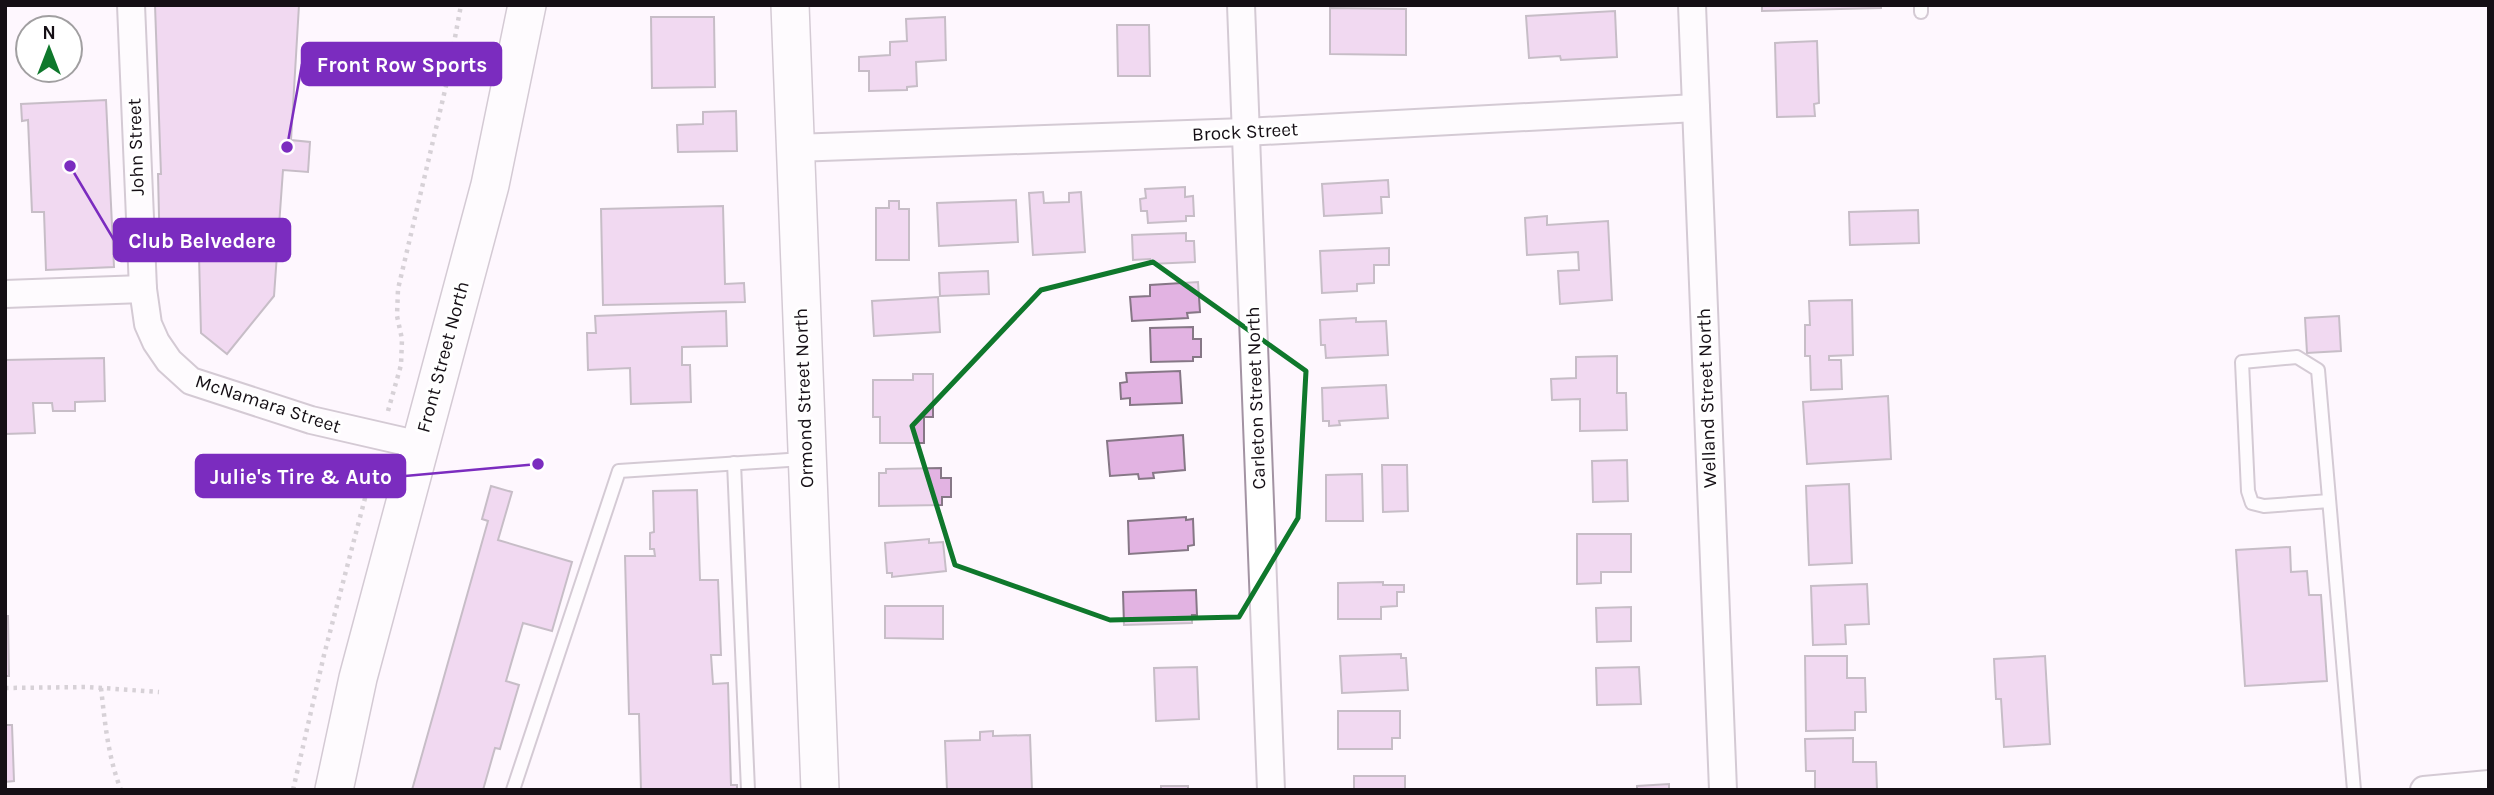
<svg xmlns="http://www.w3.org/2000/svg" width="2494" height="795" font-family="Karla,sans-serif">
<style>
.building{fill:#e2b3e2;stroke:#867786;stroke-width:2}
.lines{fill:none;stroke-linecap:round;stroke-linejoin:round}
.lane-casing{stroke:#a393a3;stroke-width:16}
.street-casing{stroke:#a393a3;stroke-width:30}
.secondary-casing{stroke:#a393a3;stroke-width:40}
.path{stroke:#a8a2a8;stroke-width:4.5;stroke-dasharray:3.5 5;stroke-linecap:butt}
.lane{stroke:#fff;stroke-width:12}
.street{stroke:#fff;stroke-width:26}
.secondary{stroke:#fff;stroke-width:37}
.marked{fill:none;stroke:#0f782c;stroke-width:5;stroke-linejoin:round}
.labels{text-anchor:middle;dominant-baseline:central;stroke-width:6;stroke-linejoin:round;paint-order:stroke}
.street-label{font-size:19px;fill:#150f15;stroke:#fff}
.leader{fill:none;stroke:#7b2cbf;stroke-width:2.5}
.callout-dot{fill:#7b2cbf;stroke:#fff;stroke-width:2.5}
.callout{fill:#7b2cbf;stroke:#7b2cbf;stroke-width:2.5}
.callout-label{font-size:21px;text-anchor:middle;font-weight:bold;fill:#fff}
</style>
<rect width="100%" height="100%" fill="#fef7fe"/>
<g class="building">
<polygon points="155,5 299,5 291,140 310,142 308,172 283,170 274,296 227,354 201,333 199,256 160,257 158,174 161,174"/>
<polygon points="1762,5 1881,5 1881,8 1762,11"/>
<polygon points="1330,8 1406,9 1406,55 1330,54"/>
<polygon points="1615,11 1617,57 1561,60 1560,56 1529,58 1526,16"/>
<polygon points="651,17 714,17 715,87 652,88"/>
<polygon points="945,17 946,60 916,62 917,86 907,87 907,90 869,91 869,71 859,71 859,57 890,55 890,42 907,41 906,19"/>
<polygon points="1117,25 1149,25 1150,76 1118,76"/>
<polygon points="1817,41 1819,103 1814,104 1815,116 1777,117 1775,43"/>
<polygon points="106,100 114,267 46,270 44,212 32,212 28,120 22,121 21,104"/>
<polygon points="736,111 737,151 678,152 677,125 703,124 703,112"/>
<polygon points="1388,180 1389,197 1381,197 1382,213 1324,216 1322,184"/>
<polygon points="1185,187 1185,197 1193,196 1194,216 1186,216 1186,221 1148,223 1147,211 1141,211 1140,199 1146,198 1145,189"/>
<polygon points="1043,192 1044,203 1069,202 1069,193 1081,192 1085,252 1033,255 1029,193"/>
<polygon points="1016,200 1018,242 939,246 937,203"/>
<polygon points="889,201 899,201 899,209 909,209 909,260 876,260 876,208 889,208"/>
<polygon points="723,206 725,284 744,283 745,302 603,305 601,209"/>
<polygon points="1918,210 1919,243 1850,245 1849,212"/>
<polygon points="1547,216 1547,225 1608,221 1612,300 1560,304 1558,271 1579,270 1578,252 1527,255 1525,218"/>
<polygon points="1186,233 1186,241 1194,241 1195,262 1150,264 1150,259 1133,260 1132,235"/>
<polygon points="1389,248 1389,265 1374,265 1374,283 1357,284 1357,291 1322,293 1320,251"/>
<polygon points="988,271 989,294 940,296 939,273"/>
<polygon points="1198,282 1200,312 1187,313 1188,318 1132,321 1130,297 1150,296 1150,285"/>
<polygon points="938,297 940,332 874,336 872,301"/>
<polygon points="1852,300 1853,355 1829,356 1829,360 1841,360 1842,389 1811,390 1810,356 1805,356 1805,325 1810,325 1809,301"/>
<polygon points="726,311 727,346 682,347 682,365 690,365 691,402 631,404 630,368 588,370 587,333 596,333 595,316"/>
<polygon points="2339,316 2341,351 2307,353 2305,318"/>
<polygon points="1356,318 1356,322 1386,321 1388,355 1326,358 1325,345 1321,345 1320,320"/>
<polygon points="1193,327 1193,339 1201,339 1201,357 1193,357 1193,361 1151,362 1150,328"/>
<polygon points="1617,356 1617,393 1626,393 1627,430 1580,431 1580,399 1552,400 1551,379 1576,378 1576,357"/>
<polygon points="104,358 105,401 75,402 75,411 53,411 52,403 33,403 35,433 5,434 5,360"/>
<polygon points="1180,371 1182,403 1130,405 1130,398 1121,399 1120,383 1127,382 1126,373"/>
<polygon points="913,374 933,374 933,417 924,417 924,443 880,443 880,417 873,417 873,380 913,380"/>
<polygon points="1386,385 1388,418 1339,421 1340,425 1329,426 1329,421 1323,421 1322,388"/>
<polygon points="1888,396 1891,459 1807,464 1803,402"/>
<polygon points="1183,435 1185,470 1153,473 1154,478 1139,479 1138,474 1110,476 1107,441"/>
<polygon points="1627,460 1628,501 1593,502 1592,461"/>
<polygon points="1382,465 1407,465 1408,511 1383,512"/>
<polygon points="941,468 941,478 951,478 951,497 942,497 942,505 879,506 879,473 886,473 886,469"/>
<polygon points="1362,474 1363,521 1326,521 1326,475"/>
<polygon points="1849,484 1852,563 1809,565 1806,486"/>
<polygon points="491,486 512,492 498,540 572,562 552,631 523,623 506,681 519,685 500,749 495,748 483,790 412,790 488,521 482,519"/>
<polygon points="697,490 700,580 718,580 721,655 711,655 713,684 728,683 731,785 737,785 737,790 641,790 639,714 629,714 625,556 655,556 654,549 650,549 650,533 654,532 653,491"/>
<polygon points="1186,517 1186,520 1193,519 1194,545 1188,546 1188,550 1129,554 1128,521"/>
<polygon points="1577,534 1631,534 1631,572 1601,572 1601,583 1577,584"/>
<polygon points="929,539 929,543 943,542 946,571 892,577 892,573 887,573 885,543"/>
<polygon points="2290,547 2291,572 2307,571 2309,595 2321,595 2327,681 2245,686 2236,550"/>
<polygon points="1383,582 1383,585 1404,585 1404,592 1397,592 1397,606 1381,607 1381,619 1338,619 1338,583"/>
<polygon points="1867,584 1869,624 1845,625 1846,644 1813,645 1811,586"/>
<polygon points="1196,590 1197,615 1192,615 1192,623 1124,625 1123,592"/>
<polygon points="885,606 943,606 943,639 885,638"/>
<polygon points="1631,607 1631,641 1597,642 1596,608"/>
<polygon points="5,616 8,616 9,676 5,676"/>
<polygon points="1401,654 1401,658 1406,658 1408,690 1342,693 1340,656"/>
<polygon points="1805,656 1847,656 1847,678 1865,678 1866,712 1855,712 1855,730 1806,731"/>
<polygon points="2045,656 2050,744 2004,747 2001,699 1996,699 1994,659"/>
<polygon points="1197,667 1199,719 1156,721 1154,668"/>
<polygon points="1639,667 1641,704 1597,705 1596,668"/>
<polygon points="1338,711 1400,711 1400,738 1392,738 1392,749 1338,749"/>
<polygon points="5,725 12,725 14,781 5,782"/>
<polygon points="993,731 993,736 1030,735 1032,790 947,790 945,741 980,740 980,732"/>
<polygon points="1853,738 1853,762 1876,762 1877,790 1815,790 1815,771 1806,771 1805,739"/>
<rect x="1354" y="776" width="51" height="14"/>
<polygon points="1669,784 1669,790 1637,790 1637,786"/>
<rect x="1161" y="786" width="27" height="4"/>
</g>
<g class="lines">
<defs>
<g id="lane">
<polyline points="1921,5 1921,12"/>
<polyline points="734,463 748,790"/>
<polyline points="2329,501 2264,506 2252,503 2248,491 2242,362 2297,357 2318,370 2354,790"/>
<polyline points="513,790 619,471 803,459"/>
</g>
<g id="street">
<polyline points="131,5 143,289 148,324 156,342 169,361 191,381 311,420 420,445"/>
<polyline points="1241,5 1271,790"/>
<polyline points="1692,5 1723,790"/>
<polyline points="794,148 1245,132 1696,108"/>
<polyline points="5,294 143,289"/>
<polyline points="2424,790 2489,784"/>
</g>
<g id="secondary">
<polyline points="790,5 820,790"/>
<polyline points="334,790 358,678 490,185 527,5"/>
</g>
</defs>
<use href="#lane" class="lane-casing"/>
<use href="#street" class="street-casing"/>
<use href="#secondary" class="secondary-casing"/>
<g class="path">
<polyline points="388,411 401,365 402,339 397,316 398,289 446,86 461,5"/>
<polyline points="5,688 88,687 159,692"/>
<path d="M 101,688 C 105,723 108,757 121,790"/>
<polyline points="293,790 324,655 375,460"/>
</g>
<use href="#lane" class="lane"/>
<use href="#street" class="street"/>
<use href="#secondary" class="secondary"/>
</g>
<path d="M0 0H2494V795H0ZM 1153,262 L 1306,371 L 1298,518 L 1239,617 L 1110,620 L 955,565 L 912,426 L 1041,290 Z" fill="#fef7fe" fill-opacity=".55" fill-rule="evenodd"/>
<path class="marked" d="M 1153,262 L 1306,371 L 1298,518 L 1239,617 L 1110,620 L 955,565 L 912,426 L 1041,290 Z"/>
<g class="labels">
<g class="street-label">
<text transform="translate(1245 132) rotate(-3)">Brock Street</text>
<text transform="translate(136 147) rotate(-92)">John Street</text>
<text transform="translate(443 357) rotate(-75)">Front Street North</text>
<text transform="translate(804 398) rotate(-92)">Ormond Street North</text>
<text transform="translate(1256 398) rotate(-92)">Carleton Street North</text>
<text transform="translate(1707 398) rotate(-92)">Welland Street North</text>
<text transform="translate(268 404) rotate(18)">McNamara Street</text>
</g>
</g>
<path class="leader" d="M287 147L302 64M70 166L114 240M538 464L405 476"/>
<g class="callout-dot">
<circle cx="287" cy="147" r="7"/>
<circle cx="70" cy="166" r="7"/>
<circle cx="538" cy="464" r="7"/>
</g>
<g class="callout">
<rect x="302" y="43" width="199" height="42" rx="7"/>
<rect x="114" y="219" width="176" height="42" rx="7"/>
<rect x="196" y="455" width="209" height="42" rx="7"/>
</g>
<g class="callout-label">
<text x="402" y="72">Front Row Sports</text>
<text x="202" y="248">Club Belvedere</text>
<text x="301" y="484">Julie's Tire &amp; Auto</text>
</g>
<rect width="2494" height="795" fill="none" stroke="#150f15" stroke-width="14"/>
<g transform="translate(49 49)"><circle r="33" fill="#ffffff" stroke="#a19fa1" stroke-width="2"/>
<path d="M0-5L12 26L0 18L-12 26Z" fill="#0f782c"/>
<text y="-10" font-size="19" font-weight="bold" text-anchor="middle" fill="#150f15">N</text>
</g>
</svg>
